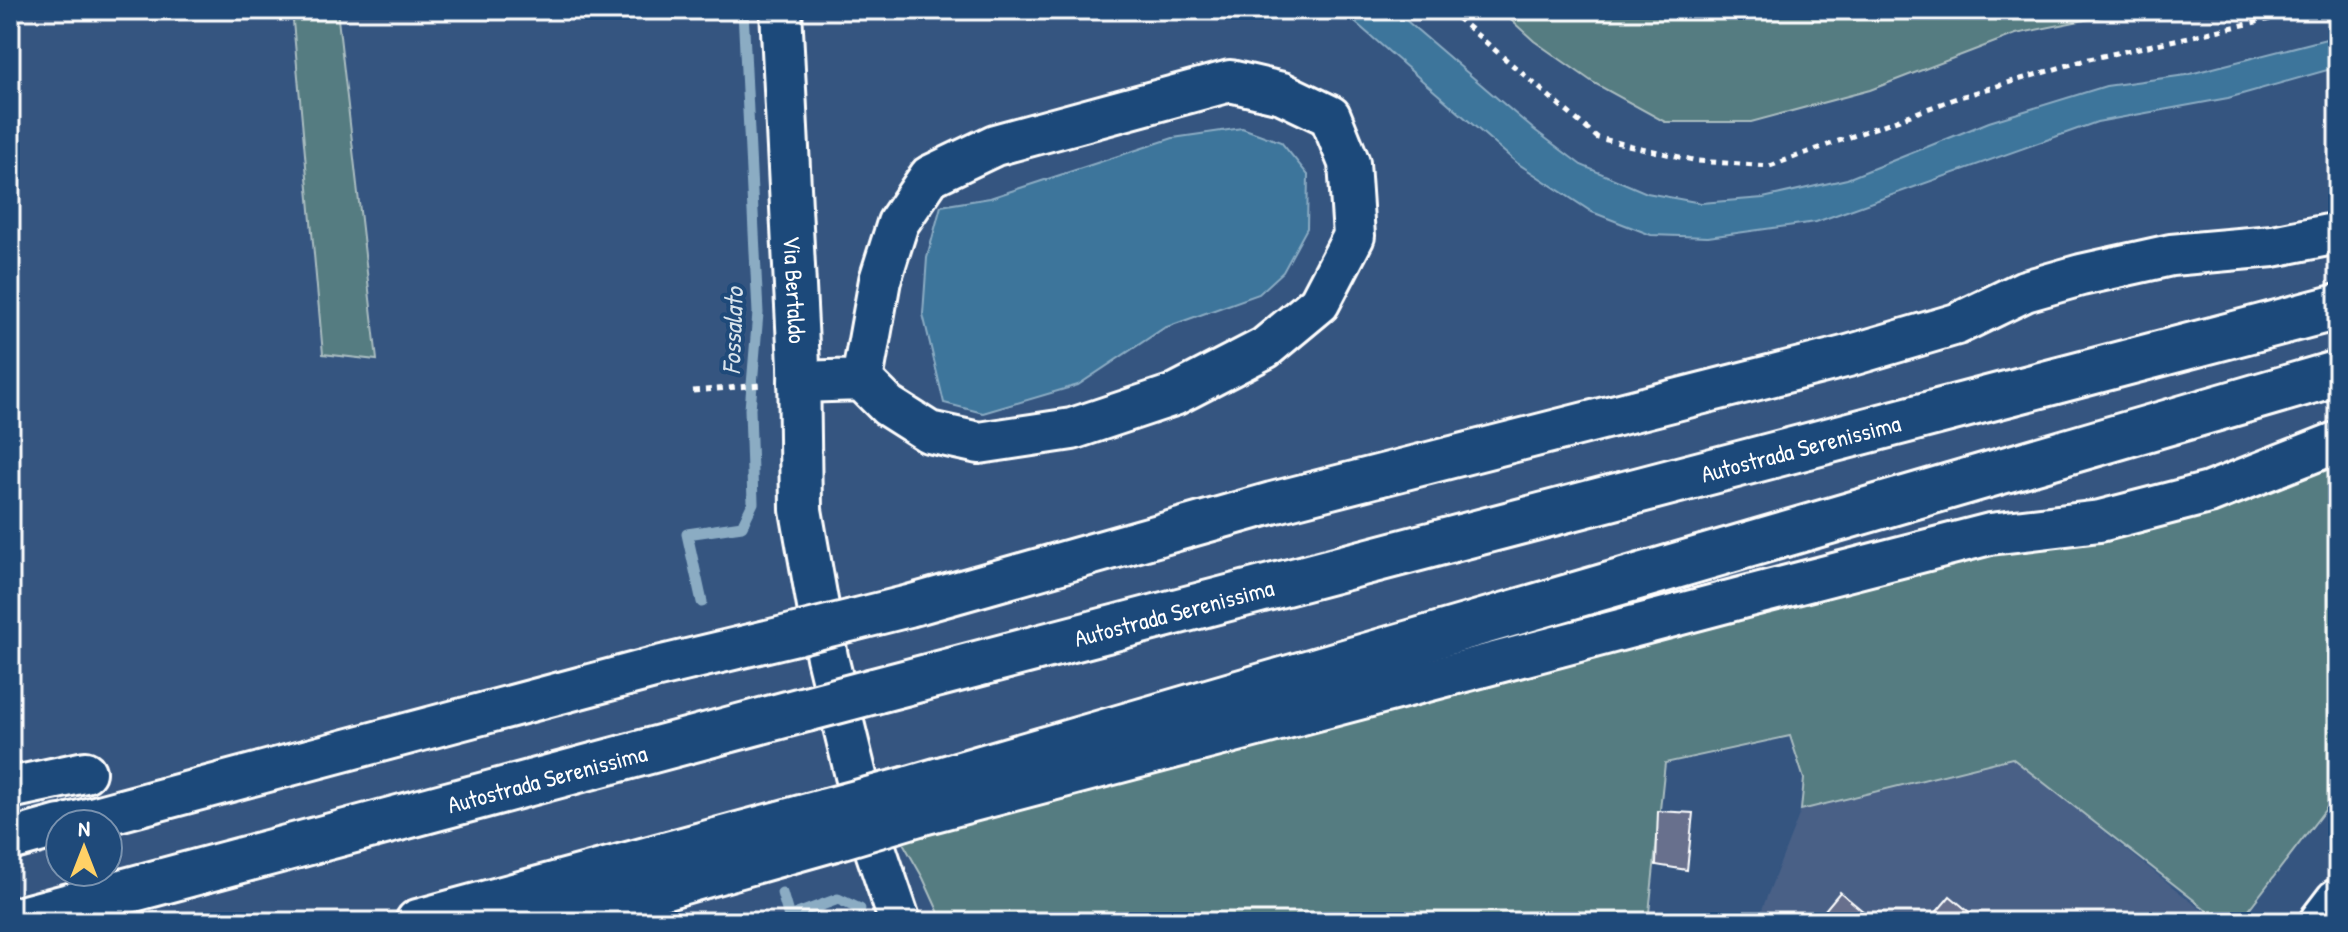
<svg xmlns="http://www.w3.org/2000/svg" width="2348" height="932" font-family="'Patrick Hand',sans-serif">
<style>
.built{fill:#486086}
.green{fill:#557b81;stroke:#aabdc0;stroke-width:2}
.water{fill:#3e759b;stroke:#8bacc3;stroke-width:2}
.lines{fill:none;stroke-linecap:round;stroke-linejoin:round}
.stream{stroke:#8bacc3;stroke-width:11}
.building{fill:#68708d;stroke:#fff;stroke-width:2}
.minor-casing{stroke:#fff;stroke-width:46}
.major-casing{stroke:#fff;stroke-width:50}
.highway-casing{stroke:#fff;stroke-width:50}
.path{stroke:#fff;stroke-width:5;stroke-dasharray:6 6;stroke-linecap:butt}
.minor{stroke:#1f4a7a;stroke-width:40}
.major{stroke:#1f4a7a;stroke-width:44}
.highway{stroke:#1f4a7a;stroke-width:44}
.minor-bridge-casing{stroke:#fff;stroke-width:46;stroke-linecap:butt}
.highway-bridge-casing{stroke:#fff;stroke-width:50;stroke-linecap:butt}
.minor-bridge{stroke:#1f4a7a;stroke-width:40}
.highway-bridge{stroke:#1f4a7a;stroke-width:44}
.labels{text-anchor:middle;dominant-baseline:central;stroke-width:8;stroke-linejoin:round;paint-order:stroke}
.street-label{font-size:24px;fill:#fff;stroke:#1f4a7a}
.water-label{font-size:26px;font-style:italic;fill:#d8e3eb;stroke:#1f4a7a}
</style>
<rect width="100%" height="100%" fill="#355580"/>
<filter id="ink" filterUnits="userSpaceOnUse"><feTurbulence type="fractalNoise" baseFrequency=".0125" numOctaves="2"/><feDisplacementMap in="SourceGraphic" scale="16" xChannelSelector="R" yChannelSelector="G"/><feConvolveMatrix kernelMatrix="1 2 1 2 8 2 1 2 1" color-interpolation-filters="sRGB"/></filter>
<g filter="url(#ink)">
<polygon class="built" points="2012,758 2209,916 2204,922 1757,922 1801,810"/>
<g class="green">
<polygon points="292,10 337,10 377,360 323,354"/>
<polygon points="1500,10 2134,10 2016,34 1870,90 1751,122 1665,122 1594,83 1534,41"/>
<polygon points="2338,445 2338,793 2239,922 2222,922 2012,758 1801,810 1804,779 1790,736 1665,763 1648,922 1256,922 1130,911 1084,922 943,922 923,878 894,827"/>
</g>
<g class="water">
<polygon points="1341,10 1394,10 1532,128 1581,165 1647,193 1701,203 1763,198 1847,179 1989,122 2106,86 2186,75 2338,36 2338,67 2228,98 2097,122 1816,222 1708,237 1651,235 1592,212 1517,163"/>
<polygon points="1242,128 1281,142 1308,175 1307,228 1283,272 1259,294 1164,328 1078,385 983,413 944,403 923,314 927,258 941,206 990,198 1173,138"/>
</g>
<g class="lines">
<g class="stream">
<polyline points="702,602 687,534 742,526 753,503 750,409 758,313 743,10"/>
<polyline points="782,893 789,917 838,899 860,909"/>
</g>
</g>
<g class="building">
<polygon points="1658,811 1693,813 1687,870 1656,865"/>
<polygon points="1840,892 1876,922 1815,922"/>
<polygon points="1950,896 1981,922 1928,922"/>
</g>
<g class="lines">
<defs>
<g id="minor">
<path id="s1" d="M 781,10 L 799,365 L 801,510 L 827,657 L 870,833 L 900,922"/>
<polyline points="799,382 862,380 888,406 929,432 979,443 1072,429 1174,395 1265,348 1319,303 1354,236 1349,163 1330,116 1282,93 1230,81 995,145 930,176 898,223 880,280 862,380"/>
<polyline points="853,620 909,606 1272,503 1848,356 1957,324 2025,291 2081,275 2171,255 2273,246 2338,233"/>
<polyline points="10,788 85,772"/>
<polyline points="919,815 1745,597 1990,534 2100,521 2209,493 2338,442"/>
<polyline points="69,824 654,668 796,634"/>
<polyline points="10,840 60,826"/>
<polyline points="546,922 835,840"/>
</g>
<polyline id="major" points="2322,922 2338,901"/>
<g id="highway">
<path id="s2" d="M 874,691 L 2338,307"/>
<polyline points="909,789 2338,373"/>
<path id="s3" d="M 10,922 L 806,709"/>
<polyline points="418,922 827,811"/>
</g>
</defs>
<use href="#minor" class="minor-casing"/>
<use href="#major" class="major-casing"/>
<use href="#highway" class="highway-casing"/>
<g class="path">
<polyline points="1448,10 1598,138 1697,161 1770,166 1960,97 2089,59 2311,10"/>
<polyline points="693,391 762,385"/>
</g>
<use href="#minor" class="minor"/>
<use href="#major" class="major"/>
<use href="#highway" class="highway"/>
<defs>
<g id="minor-bridge">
<polyline points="796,634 853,620"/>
<polyline points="835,840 919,815"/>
</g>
<g id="highway-bridge">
<polyline points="806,709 874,691"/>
<polyline points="827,811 909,789"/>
</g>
</defs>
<use href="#minor-bridge" class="minor-bridge-casing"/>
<use href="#highway-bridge" class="highway-bridge-casing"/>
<use href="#minor-bridge" class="minor-bridge"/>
<use href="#highway-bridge" class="highway-bridge"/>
</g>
</g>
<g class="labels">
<g class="street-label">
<text stroke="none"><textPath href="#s1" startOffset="280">Via Bertaldo</textPath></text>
<text stroke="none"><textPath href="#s2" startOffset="958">Autostrada Serenissima</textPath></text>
<text stroke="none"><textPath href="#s2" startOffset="310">Autostrada Serenissima</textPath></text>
<text stroke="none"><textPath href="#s3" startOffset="556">Autostrada Serenissima</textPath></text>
</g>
<g class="water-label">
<text transform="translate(732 331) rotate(-88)">Fossalato</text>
</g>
</g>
<rect width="2348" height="932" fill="none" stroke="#1f4a7a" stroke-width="40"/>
<rect x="20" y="20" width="2308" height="892" fill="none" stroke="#fff" stroke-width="3" filter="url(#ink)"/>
<g transform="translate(84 848)"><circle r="38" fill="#1f4a7a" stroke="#7992af" stroke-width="2"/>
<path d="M0-6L14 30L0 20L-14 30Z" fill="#ffd166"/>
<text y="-12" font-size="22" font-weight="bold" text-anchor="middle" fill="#ffffff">N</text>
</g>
</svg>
